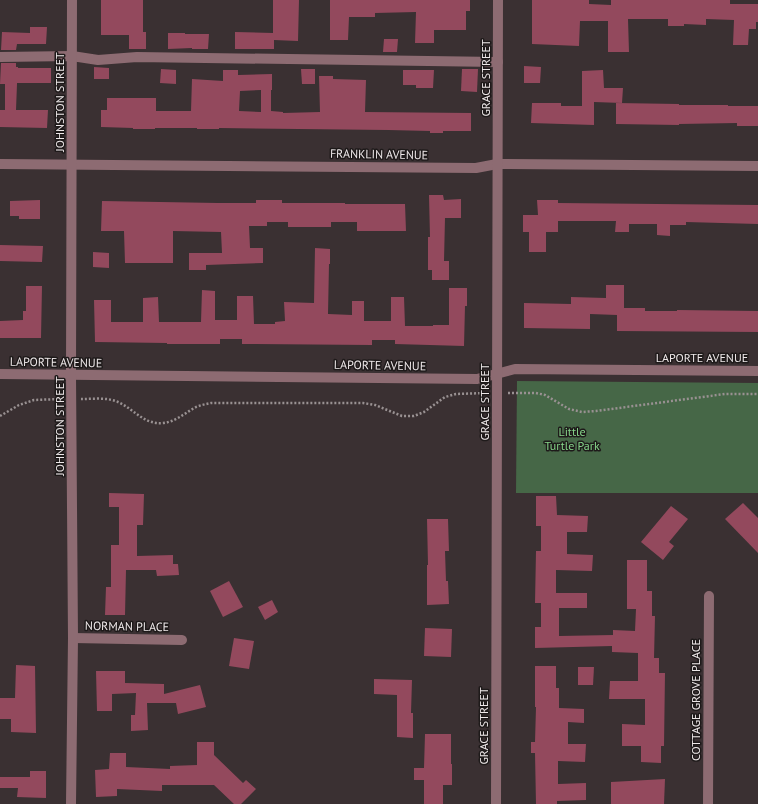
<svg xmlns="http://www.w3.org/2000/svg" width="758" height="804" font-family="'PT Sans',sans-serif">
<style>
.park{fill:#466747}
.building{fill:#93495d;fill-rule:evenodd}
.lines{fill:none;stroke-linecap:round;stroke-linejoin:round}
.path{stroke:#999192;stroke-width:2.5;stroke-dasharray:2 2;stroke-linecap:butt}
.minor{stroke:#8d6b72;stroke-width:10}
.labels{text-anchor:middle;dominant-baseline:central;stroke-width:3;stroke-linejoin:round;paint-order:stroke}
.street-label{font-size:12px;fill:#eee8e9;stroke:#1e1a1a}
.park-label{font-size:12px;fill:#86d58a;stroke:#1e1a1a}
</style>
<rect width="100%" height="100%" fill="#3a3032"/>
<polygon class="park" points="517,381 758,383 758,493 516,493"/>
<g class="building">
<polygon points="101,0 143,0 143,32 146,32 146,49 129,49 129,35 101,35"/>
<polygon points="273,0 299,0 298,41 274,40 274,49 235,49 235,32 273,33"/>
<polygon points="330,0 470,0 470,11 466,11 466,30 434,30 434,43 415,43 416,12 375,13 375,17 349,17 348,40 330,40"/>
<polygon points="532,0 589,0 589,4 611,5 611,0 730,0 730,4 758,4 758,22 756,22 756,29 749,29 748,45 733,45 734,20 706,19 706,25 684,24 684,26 668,26 668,19 628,19 629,52 608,52 608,21 580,21 579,46 532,44"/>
<polygon points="30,27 47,27 46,44 17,44 16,50 1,50 2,32 30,33"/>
<polygon points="168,33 185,33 185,34 209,34 208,49 192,49 192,48 168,49"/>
<polygon points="384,39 398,39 397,52 383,52"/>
<polygon points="1,63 16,63 16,67 18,67 18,68 51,68 51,83 17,83 17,84 16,110 48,110 47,128 0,127 0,110 5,110 5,84 0,84"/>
<polygon points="524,66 541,67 540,83 524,83"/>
<polygon points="94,67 109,68 109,79 94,79"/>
<polygon points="161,69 176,70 176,84 160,83"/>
<polygon points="301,69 315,69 315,84 302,84"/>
<polygon points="462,69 478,69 477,92 461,91"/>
<path d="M 223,70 L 238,70 L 238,75 L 272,74 L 272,90 L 269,90 L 271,90 L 271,111 L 283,112 L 283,113 L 320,112 L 319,76 L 333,76 L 333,79 L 366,80 L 365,112 L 471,113 L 471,131 L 443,131 L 443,133 L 430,133 L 430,131 L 388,130 L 219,128 L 219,129 L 197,129 L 197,128 L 155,128 L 155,129 L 133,129 L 133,128 L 101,127 L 101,110 L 107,110 L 107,98 L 156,98 L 156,111 L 191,111 L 192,79 L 223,81 ZM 261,90 L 261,112 L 239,111 L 240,91 Z"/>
<polygon points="403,70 434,70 433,88 416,88 416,85 403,85"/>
<polygon points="603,70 604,88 623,88 622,103 594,102 594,125 531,123 532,103 561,103 561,106 582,106 582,71"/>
<polygon points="616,103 679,104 679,105 728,105 728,106 758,106 758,126 737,126 737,123 679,124 679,125 616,124"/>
<polygon points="429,195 443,195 444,200 461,199 461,218 445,218 444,261 449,261 449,280 432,280 432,270 428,270 428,237 430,237"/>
<polygon points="40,200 40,219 19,219 19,216 10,216 10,201"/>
<polygon points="256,200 282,200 282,203 345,203 345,204 405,204 406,231 357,231 357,222 331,222 331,227 288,227 288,222 267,222 267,226 249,226 250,248 263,248 263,263 206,265 206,270 189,270 189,253 222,253 221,232 173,231 173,263 125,263 124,231 101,231 102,201 218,203 256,203"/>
<polygon points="537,200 558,200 558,203 758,205 758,224 686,222 686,225 670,225 670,236 657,235 657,224 629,224 629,232 615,232 616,221 558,221 558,232 546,232 546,252 529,252 529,232 523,232 523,215 538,215"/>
<polygon points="0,245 43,246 42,262 0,261"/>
<polygon points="315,248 330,249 330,264 329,264 328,314 352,315 352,301 364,301 364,321 391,321 391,297 404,297 405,326 433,326 433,325 449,325 449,288 467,288 467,306 465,306 464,346 395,344 395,340 372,340 372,345 242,344 242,339 220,339 220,344 167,344 167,343 95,342 94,300 111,300 111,322 143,322 143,298 158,297 159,322 201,322 202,290 215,291 215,320 237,320 237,296 253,296 254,324 275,324 275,322 285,321 284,302 314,303"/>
<polygon points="93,252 109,253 109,268 93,267"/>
<polygon points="606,285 624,285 624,308 645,308 645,311 677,311 677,310 758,311 758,332 617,331 617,315 590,314 590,329 524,328 524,303 571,304 571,297 606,298"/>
<polygon points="26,286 42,286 41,338 0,338 0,321 23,320 23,311 26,311"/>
<polygon points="109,493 144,494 143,525 137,525 137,556 173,555 173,564 178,564 179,575 157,576 156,570 126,570 125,615 105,615 106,587 111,587 111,545 119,545 119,507 109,507"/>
<polygon points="536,496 556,496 557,515 588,516 587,532 567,532 567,554 593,555 592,571 556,570 556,593 587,593 587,608 559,608 559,636 613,635 613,630 635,631 636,609 627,609 627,560 647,560 647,591 652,591 652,616 655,616 654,658 659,658 659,673 665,673 664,746 661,746 661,763 641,762 641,746 622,746 622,724 645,725 645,699 609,699 610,681 638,681 638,653 612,652 612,646 535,648 535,627 541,627 541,603 535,603 536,551 541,551 541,526 536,526"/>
<polygon points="743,503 758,518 758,553 725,519"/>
<polygon points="671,506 688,519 669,542 674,546 663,560 641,542"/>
<polygon points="427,519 448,519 449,551 445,551 446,581 448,581 449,604 427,605 427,565 428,565"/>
<polygon points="229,581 243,607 223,617 210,591"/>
<polygon points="272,600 278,612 265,620 258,607"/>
<polygon points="425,628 452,629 451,657 424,656"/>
<polygon points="234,638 254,641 249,669 229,666"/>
<polygon points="16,665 35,666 36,733 11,732 11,719 0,719 0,698 15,698"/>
<polygon points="535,666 556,666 556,688 559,688 559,708 584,709 584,723 568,722 568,744 586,744 585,762 558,761 558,784 586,783 586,800 557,801 557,804 536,804 535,753 531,753 531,742 535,742 536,707 535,707"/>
<polygon points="578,667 594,667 593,685 578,685"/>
<polygon points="96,671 125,671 125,683 164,684 164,694 200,685 206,707 178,714 176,703 147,703 148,730 131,731 131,715 135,715 136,693 112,694 112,711 97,711"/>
<polygon points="374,679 412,680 411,713 413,713 413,738 397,737 397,695 374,694"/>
<polygon points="425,734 451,734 451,764 452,764 452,785 443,785 443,804 424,804 424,780 414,780 414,768 424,768"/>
<polygon points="197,742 214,742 214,755 243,783 246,780 256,789 241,804 234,804 214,785 162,785 162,791 117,789 117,796 96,797 95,770 109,769 110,753 126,753 126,767 170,769 170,766 197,765"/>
<polygon points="30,771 46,771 46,798 17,797 18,788 0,788 0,777 30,777"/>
<polygon points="665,779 664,804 611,804 611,782"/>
</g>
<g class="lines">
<g class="path">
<polyline points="508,393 536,393 545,395 569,409 582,412 596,411 725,394 758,394"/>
<path d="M 81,399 C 93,399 107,397 118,402 C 134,409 144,425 163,423 C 175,422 185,413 196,407 C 201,405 206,404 211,403 L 363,403 L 375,405 L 402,416 L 414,416 L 424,412 L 445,397 L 456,394 L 485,393"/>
<polyline points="0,416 19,405 34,400 60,399"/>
</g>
<g class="minor">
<polyline points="0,57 72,56 98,60 137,57 498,62"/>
<polyline points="0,164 476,168 497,164 758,166"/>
<polyline points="0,374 477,379 515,369 758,371"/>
<polyline points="73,638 182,640"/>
<polyline points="71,804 73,638 71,375 72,0"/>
<polyline points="496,804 498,0"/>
<polyline points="708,804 709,596"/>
</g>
</g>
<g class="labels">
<g class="street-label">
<text transform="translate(485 78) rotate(-90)">GRACE STREET</text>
<text transform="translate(59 102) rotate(-90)">JOHNSTON STREET</text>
<text transform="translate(379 154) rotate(1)">FRANKLIN AVENUE</text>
<text x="702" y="357">LAPORTE AVENUE</text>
<text transform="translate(56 362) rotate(1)">LAPORTE AVENUE</text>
<text transform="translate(380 365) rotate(1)">LAPORTE AVENUE</text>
<text transform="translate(484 402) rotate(-90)">GRACE STREET</text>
<text transform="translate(59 426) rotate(-90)">JOHNSTON STREET</text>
<text transform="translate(127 626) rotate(1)">NORMAN PLACE</text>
<text transform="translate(695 700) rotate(-90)">COTTAGE GROVE PLACE</text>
<text transform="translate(483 726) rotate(-90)">GRACE STREET</text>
</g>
<g class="park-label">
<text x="572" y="431">Little<tspan x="572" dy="14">Turtle Park</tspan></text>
</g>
</g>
</svg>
